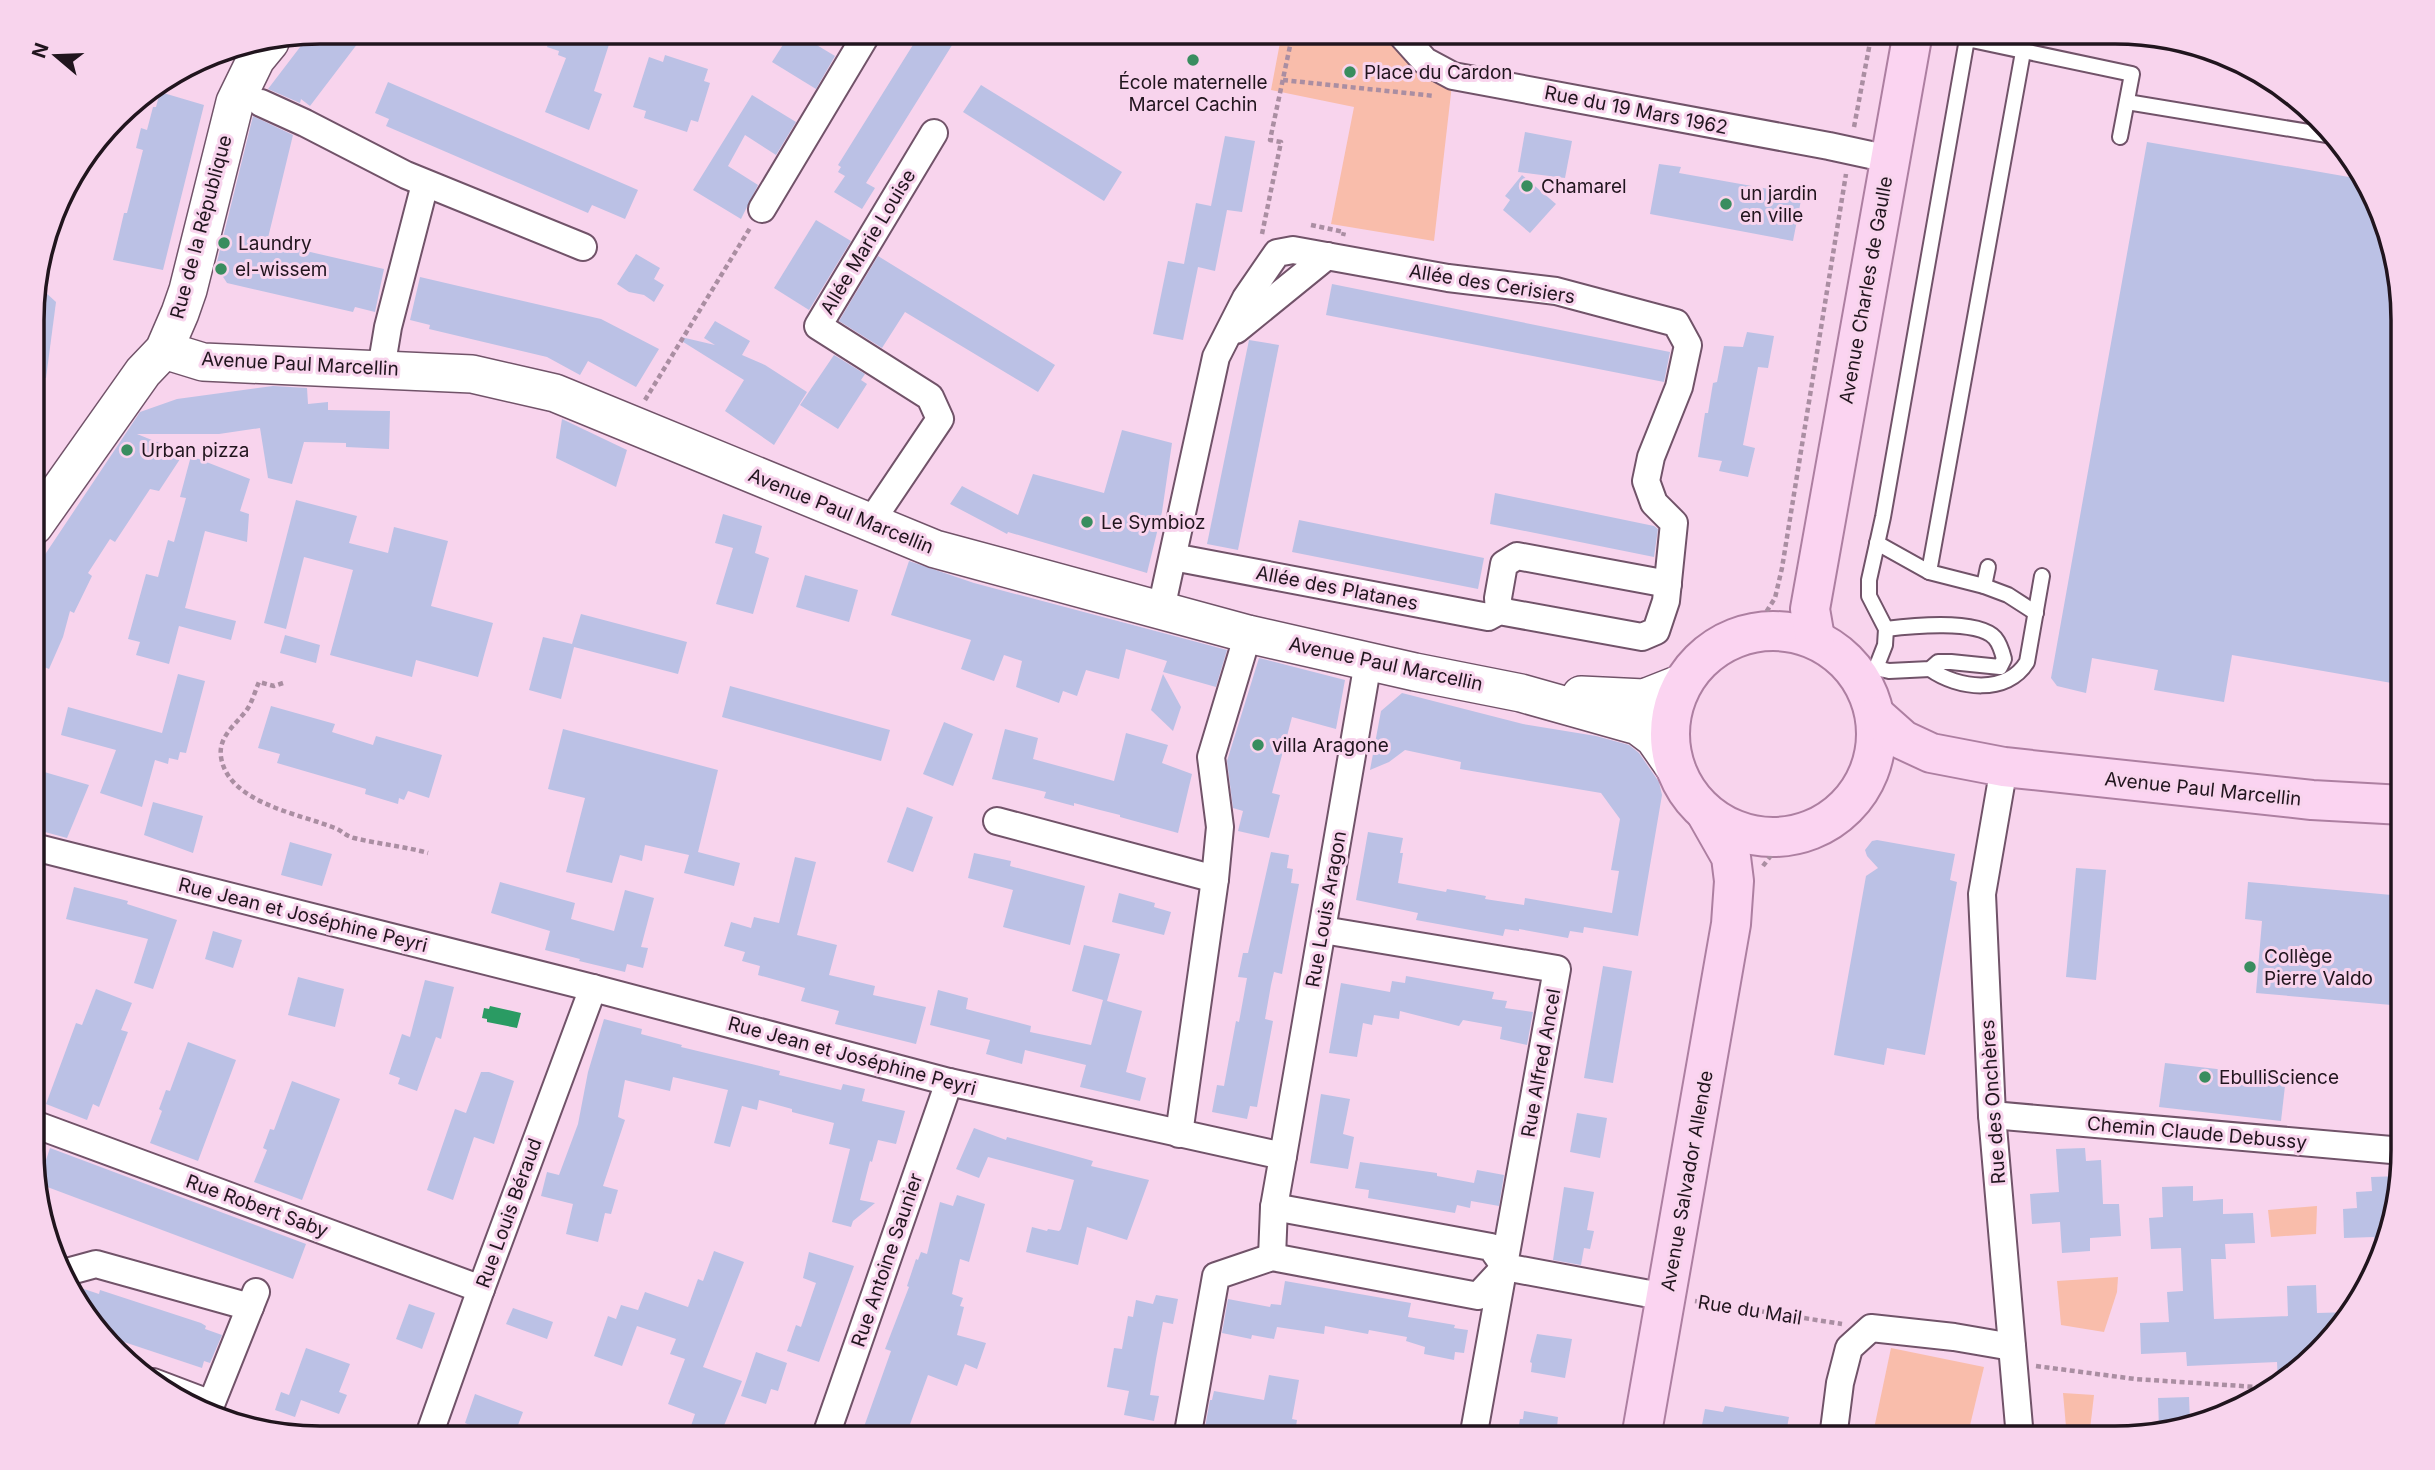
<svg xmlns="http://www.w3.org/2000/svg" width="2435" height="1470" font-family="Inter,sans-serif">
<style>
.green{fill:#f9bdab}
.water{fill:#2a9b63}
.building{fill:#bbc1e5}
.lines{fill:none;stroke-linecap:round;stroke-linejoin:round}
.lane-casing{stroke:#715369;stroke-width:18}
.street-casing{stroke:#715369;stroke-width:30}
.secondary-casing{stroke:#715369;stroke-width:40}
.primary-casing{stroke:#ad7fa1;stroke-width:42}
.path{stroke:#aa8ea2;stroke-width:4.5;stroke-dasharray:5 3.5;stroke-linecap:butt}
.lane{stroke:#fff;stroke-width:14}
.street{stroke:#fff;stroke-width:26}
.secondary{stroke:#fff;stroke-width:37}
.primary{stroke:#fbd4f1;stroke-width:38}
.poi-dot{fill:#398d5f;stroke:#f8d4ed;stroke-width:2.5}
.labels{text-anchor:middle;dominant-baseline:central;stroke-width:6;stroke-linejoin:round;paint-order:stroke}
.poi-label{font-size:19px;fill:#21151e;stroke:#f8d4ed;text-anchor:start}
.street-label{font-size:19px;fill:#21151e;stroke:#f8d4ed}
.rim{fill:none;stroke:#21151e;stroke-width:3.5}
</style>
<rect width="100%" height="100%" fill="#f8d4ed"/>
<g class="green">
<polygon points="1282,32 1399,32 1453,76 1434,241 1331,224 1354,107 1271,90"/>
<polygon points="2317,1206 2316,1234 2271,1237 2268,1210"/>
<polygon points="2118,1277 2117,1292 2104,1332 2061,1325 2057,1281"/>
<polygon points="1891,1348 1984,1367 1967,1438 1872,1438"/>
<polygon points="2063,1393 2094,1395 2089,1438 2067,1438"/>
</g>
<polygon class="water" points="490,1006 521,1013 517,1028 487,1022 487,1019 482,1018 484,1008 489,1009"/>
<g class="building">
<polygon points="320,32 344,32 361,39 310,106 301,99 300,103 268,89 310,34"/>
<polygon points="552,32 613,32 594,91 602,94 589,130 545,112 566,58 558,55 559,51 547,47"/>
<polygon points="791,32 795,32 835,56 816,89 772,62"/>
<polygon points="921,32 937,32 954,42 866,183 875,188 862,209 834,192 845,176 838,172 841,167 838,165"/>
<polygon points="665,55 708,69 704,81 710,83 698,122 691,120 687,132 644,118 646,111 633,107 649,57 663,62"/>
<polygon points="388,82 638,190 625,219 592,205 588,213 386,126 389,119 375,113"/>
<polygon points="981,85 1122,172 1104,201 963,112"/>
<polygon points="160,92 204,105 163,270 113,260 124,213 127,213 143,150 136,148 141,128 147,130 153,107 156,107"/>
<polygon points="752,95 796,122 776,155 745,135 728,166 758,185 741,219 693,190"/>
<polygon points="253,116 293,135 267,242 384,269 375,312 355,307 353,312 227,283 216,266"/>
<polygon points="1525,132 1572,141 1565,178 1518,172"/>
<polygon points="1225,136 1255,141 1242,212 1227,210 1215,271 1198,267 1183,340 1153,334 1168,261 1184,264 1196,203 1211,206"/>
<polygon points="2147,142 2366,180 2403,302 2403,685 2232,655 2224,702 2154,690 2158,670 2092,658 2086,693 2057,686 2051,678"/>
<polygon points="1659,164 1681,167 1679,173 1802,195 1793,241 1650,214"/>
<polygon points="1522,175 1556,204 1530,233 1503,210 1510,200 1505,196"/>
<polygon points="816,220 851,241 809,310 774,288"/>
<polygon points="636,254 660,268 654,279 664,285 654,302 644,295 629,292 617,284"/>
<polygon points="878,256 1055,365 1038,392 905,312 882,348 839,321"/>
<polygon points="420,277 601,319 659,349 636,387 588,361 580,375 547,357 429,329 430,325 410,320"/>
<polygon points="34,282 56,302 46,378 34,377"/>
<polygon points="1332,284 1670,352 1664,382 1326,315"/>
<polygon points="715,321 750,341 742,355 765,365 807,392 774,445 725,411 744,380 680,340 681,337 715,345 704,338"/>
<polygon points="1747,332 1774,336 1768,368 1758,367 1743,445 1755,448 1748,477 1719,471 1722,461 1698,457 1705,413 1708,413 1713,383 1717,382 1724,346 1743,347"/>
<polygon points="1249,340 1279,345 1238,550 1207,544"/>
<polygon points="834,355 865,374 861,380 867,384 838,429 800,405"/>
<polygon points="273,386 307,388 308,404 328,402 328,410 390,411 389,449 346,447 346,443 304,442 292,484 268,478 260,428 219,434 137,434 184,453 159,491 150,489 115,542 110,539 88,573 92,576 74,613 70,611 63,637 49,669 34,663 34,571 140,412 177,399"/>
<polygon points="562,419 627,450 616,487 556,458"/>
<polygon points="1122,430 1172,443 1162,512 1147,573 1008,532 1007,534 950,504 962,486 1018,515 1033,474 1104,493"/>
<polygon points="191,456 250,479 240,511 249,514 247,542 205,531 185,608 236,621 231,640 179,626 169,664 136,655 140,642 128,639 146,574 158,577 168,540 174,542 186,498 180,497"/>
<polygon points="1495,493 1654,526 1658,529 1654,557 1490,524"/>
<polygon points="296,500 357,516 349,543 388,553 394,527 448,541 431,606 493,623 478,677 416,660 412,677 330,655 353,570 304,557 286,629 264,623"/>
<polygon points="723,514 762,526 755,553 769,558 753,614 716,604 733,548 715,543"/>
<polygon points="1299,520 1484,558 1478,589 1292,552"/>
<polygon points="909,561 974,583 1227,650 1216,687 1163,672 1167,661 1126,649 1119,679 1086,670 1077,696 1063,691 1059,703 1016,687 1022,661 1004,655 994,681 961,669 971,640 891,615"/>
<polygon points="805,575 858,590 849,622 796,607"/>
<polygon points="581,614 687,642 678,674 574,647 561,699 529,690 543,637 572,644"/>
<polygon points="285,635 320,645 316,663 280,653"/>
<polygon points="1259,658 1345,680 1336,729 1292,717 1272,793 1280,795 1269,838 1238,831 1243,811 1233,808 1227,761"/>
<polygon points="178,674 205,681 186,753 180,752 178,760 169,758 168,764 155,760 142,807 100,793 116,750 61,735 68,707 162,733"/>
<polygon points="1163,674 1181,707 1173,731 1151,710"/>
<polygon points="730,686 890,730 881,761 722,717"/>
<polygon points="1402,693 1523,724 1596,736 1629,745 1639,753 1659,782 1662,795 1638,936 1584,927 1583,933 1570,931 1568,938 1519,929 1519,931 1505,929 1503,936 1416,920 1418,913 1356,900 1368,832 1403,838 1400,853 1403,853 1398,883 1446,892 1447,889 1486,896 1485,899 1524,905 1525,898 1612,913 1619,871 1611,870 1620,819 1601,793 1460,769 1461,762 1405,750 1389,762 1370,770 1381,711"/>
<polygon points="271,706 335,724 332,732 373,745 376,736 442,755 429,798 408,791 404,800 399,798 398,804 365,794 366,789 277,763 280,754 258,748"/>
<polygon points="944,722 973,734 953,786 923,774"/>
<polygon points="563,729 718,770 698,852 740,863 734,886 684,873 689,855 645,845 642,861 620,855 612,883 566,872 585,798 548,789"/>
<polygon points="1005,729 1038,738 1033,759 1114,781 1126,733 1168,745 1162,763 1192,774 1178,833 1120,817 1120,815 1100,810 1074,803 1074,806 1044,798 1046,792 992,779"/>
<polygon points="34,769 89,785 67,838 34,829"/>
<polygon points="153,802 203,816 193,853 144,835"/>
<polygon points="907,807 933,817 913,872 887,862"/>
<polygon points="1877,840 1955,854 1950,880 1957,882 1925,1055 1887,1048 1884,1065 1834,1055 1866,876 1878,868 1867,856 1865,850 1872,841"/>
<polygon points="290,842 332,854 322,886 281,875"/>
<polygon points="1271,852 1289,855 1287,868 1293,869 1291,883 1299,884 1282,974 1274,972 1271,985 1265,1019 1273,1021 1257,1107 1250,1106 1247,1119 1212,1112 1217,1085 1224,1086 1236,1021 1239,1022 1247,978 1238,977 1243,953 1248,953"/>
<polygon points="974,853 1011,861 1010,866 1085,886 1070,945 1003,927 1013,890 968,878"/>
<polygon points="795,857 816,862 797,935 837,945 829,975 875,986 873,995 926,1007 916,1044 835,1024 839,1011 801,1001 805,988 758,975 760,966 742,961 745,952 724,946 731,922 751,928 754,917 779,923"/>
<polygon points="2076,868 2106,870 2096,980 2066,977"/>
<polygon points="500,882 575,903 571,919 614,931 625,890 654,898 641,947 648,948 643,968 627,964 625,972 579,961 580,959 545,950 550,931 491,913"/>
<polygon points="2248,882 2403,896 2403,1006 2256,993 2262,921 2245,919"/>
<polygon points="74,887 128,901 127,904 177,920 153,989 134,983 148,939 66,919"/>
<polygon points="1119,893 1155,903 1154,907 1171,912 1164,935 1112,922"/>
<polygon points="213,931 242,940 233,968 205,959"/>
<polygon points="1084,945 1120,954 1107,1001 1142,1011 1126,1072 1146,1078 1140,1101 1080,1087 1086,1065 1025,1050 1022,1064 986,1054 990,1040 930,1025 938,990 968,998 966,1009 1031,1026 1030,1032 1091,1045 1103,1000 1072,991"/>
<polygon points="1603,966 1632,971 1613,1083 1584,1078"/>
<polygon points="1406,976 1494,992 1492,999 1507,1001 1505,1008 1533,1012 1527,1045 1500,1039 1502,1027 1463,1020 1459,1026 1400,1011 1399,1019 1374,1015 1372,1025 1363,1023 1357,1057 1329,1053 1341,983 1390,992 1392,981 1405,983"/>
<polygon points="298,977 344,989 335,1027 288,1015"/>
<polygon points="425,980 454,987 441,1039 436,1037 417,1091 398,1084 400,1078 389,1074 402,1034 410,1037"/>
<polygon points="96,989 132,1003 121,1030 128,1032 99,1107 93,1104 87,1120 46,1104 76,1023 82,1025"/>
<polygon points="604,1019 642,1029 641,1034 682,1045 681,1047 780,1071 779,1075 841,1090 843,1084 865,1089 862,1101 905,1111 896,1144 878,1140 872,1162 870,1161 860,1200 875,1203 853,1221 851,1227 832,1222 850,1149 829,1144 834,1123 792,1112 792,1109 759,1100 757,1110 742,1106 730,1147 714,1143 728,1090 673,1077 670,1091 625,1080 618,1117 625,1120 603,1186 618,1190 611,1214 605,1213 598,1242 566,1234 573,1204 541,1196 547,1172 559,1175 578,1124 588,1072"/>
<polygon points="188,1042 236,1060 198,1161 150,1143 162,1111 159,1109 166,1090 170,1091"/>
<polygon points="2165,1063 2286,1077 2281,1121 2159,1107"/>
<polygon points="481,1072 489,1072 514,1081 494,1144 474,1137 453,1200 427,1190 455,1109 466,1113"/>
<polygon points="292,1081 340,1099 302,1200 254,1182 267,1150 263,1148 270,1129 274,1130"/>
<polygon points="1321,1094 1350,1099 1343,1134 1354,1137 1348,1169 1310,1163"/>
<polygon points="1577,1113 1607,1118 1600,1158 1570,1152"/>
<polygon points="974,1128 1006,1140 1007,1137 1093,1161 1091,1166 1149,1180 1127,1240 1087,1227 1078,1265 1026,1252 1032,1227 1047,1231 1048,1229 1059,1231 1061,1229 1074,1180 988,1157 979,1178 956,1169"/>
<polygon points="50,1148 306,1244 293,1279 34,1182 34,1162 44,1166"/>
<polygon points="2085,1148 2086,1161 2101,1160 2103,1204 2119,1204 2121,1236 2090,1238 2090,1251 2062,1253 2060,1222 2032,1224 2030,1194 2059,1192 2056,1149"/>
<polygon points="1360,1162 1437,1173 1437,1176 1474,1183 1477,1170 1504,1175 1499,1206 1471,1201 1470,1208 1457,1205 1455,1213 1368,1198 1369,1190 1355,1188"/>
<polygon points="2401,1176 2388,1242 2375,1270 2374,1237 2344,1238 2343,1209 2357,1208 2356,1192 2372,1191 2371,1177"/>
<polygon points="2193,1186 2193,1201 2223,1199 2223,1214 2253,1213 2255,1243 2225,1244 2226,1259 2211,1259 2214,1319 2288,1316 2287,1286 2316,1285 2317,1313 2353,1312 2278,1382 2277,1362 2187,1366 2186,1352 2141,1354 2140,1323 2169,1322 2167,1292 2183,1291 2181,1248 2151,1249 2149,1218 2163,1217 2162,1187"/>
<polygon points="1564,1187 1594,1192 1587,1230 1594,1231 1590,1249 1584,1248 1581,1265 1553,1260"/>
<polygon points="957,1195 985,1204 969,1262 960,1259 952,1294 963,1298 960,1306 964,1307 957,1335 986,1343 977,1369 965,1364 957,1386 928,1375 905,1438 860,1438 891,1351 885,1349 909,1287 907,1286 916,1259 918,1260 921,1252 927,1254 940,1202 953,1206"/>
<polygon points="714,1251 744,1262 703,1367 742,1381 719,1438 710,1438 689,1432 695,1414 668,1404 685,1359 670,1354 676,1339 637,1326 622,1366 594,1356 608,1316 616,1319 621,1305 638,1310 645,1292 688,1307 698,1279 703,1281"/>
<polygon points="809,1252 854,1266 819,1362 787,1351 796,1325 801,1327 816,1283 803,1278"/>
<polygon points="1285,1281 1411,1303 1408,1317 1455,1325 1454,1328 1468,1330 1464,1353 1455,1352 1454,1360 1424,1354 1425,1347 1406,1341 1407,1337 1369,1330 1368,1334 1325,1326 1324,1334 1277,1327 1274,1339 1252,1335 1251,1339 1222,1333 1228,1299 1270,1307 1271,1304 1281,1305"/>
<polygon points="75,1286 99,1294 100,1290 201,1323 206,1326 205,1329 222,1335 210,1363 204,1361 202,1368 112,1338 70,1294 68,1288"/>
<polygon points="1156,1295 1178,1299 1173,1324 1163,1322 1156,1359 1150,1395 1159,1396 1154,1421 1124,1415 1129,1391 1107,1387 1114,1348 1122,1349 1128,1316 1133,1317 1136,1300 1153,1304"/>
<polygon points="409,1304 435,1313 422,1349 396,1339"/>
<polygon points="513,1308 553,1322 547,1339 506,1324"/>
<polygon points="1537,1334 1572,1339 1565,1378 1531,1372 1532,1363 1530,1362"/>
<polygon points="306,1348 350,1364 339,1392 347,1395 339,1414 301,1400 295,1417 275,1410 281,1392 289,1395"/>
<polygon points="756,1352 787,1363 778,1391 771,1389 766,1404 741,1396"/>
<polygon points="1269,1375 1299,1380 1292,1419 1297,1420 1294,1438 1232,1438 1204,1433 1210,1400 1212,1400 1214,1391 1264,1400"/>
<polygon points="475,1394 523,1412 513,1438 485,1438 488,1433 465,1423"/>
<polygon points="2189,1397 2190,1421 2159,1430 2158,1398"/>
<polygon points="1725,1406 1789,1417 1785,1438 1700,1436 1705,1409 1723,1412"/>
<polygon points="1524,1411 1558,1417 1557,1427 1571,1431 1570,1438 1517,1438 1520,1419 1523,1419"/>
</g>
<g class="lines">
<defs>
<g id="lane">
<polyline points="2023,52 1929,572 1984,586 2008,595 2036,613"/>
<polyline points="2127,102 2327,135"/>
<polyline points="1877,543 1929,572"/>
<polyline points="1984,586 1988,567"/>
<path d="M 1876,668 L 1889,671 L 1930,669 L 1938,662 L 1951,662 L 2000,667 L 2004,659 C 2002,651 2000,644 1995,638 C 1978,619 1910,626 1886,629"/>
<path d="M 1930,669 C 1958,689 2007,695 2027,662 L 2042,576"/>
<polyline points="1861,677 1876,668 1885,645 1886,629 1869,596 1869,580 1883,517 1967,39 2132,74 2120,137"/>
</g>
<g id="street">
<polyline points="1399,32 1425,61 1453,76 1829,146 1889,159"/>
<polyline points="261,103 305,123 406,175 583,247"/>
<polyline points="762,209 868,32"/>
<polyline points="1236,330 1327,256"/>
<polyline points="381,369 388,327 425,184"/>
<polyline points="870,523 940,419 930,397 818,326 934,133"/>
<polyline points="1161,609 1216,357 1246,298 1277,253 1293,250 1448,278 1556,291 1676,323 1688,345 1679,387 1651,457 1646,481 1654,503 1674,523 1666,601 1656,631 1642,637 1499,611 1488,617 1173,557"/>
<polyline points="1499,611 1498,598 1504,564 1517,556 1668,584"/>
<polyline points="2004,767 1982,894 1992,1115 2020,1438"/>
<polyline points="997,821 1215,879"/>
<polyline points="34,847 593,988 949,1082 1283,1156 1274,1207 1272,1257"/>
<polyline points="1323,930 1557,969 1473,1438"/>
<polyline points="1992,1115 2403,1151"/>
<polyline points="34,1124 481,1289"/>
<polyline points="1179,1134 1215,879 1220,827 1211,757 1248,634"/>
<polyline points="1283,1156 1368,662"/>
<polyline points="1274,1207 1491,1247 1505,1267 1666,1297"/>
<polyline points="63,1273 96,1264 250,1307"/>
<polyline points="153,1382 211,1404"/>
<polyline points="208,1412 256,1292"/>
<polyline points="428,1438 481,1289 593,988"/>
<polyline points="825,1438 949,1082"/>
<polyline points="1187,1438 1216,1276 1272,1257 1478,1296 1505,1267"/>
<polyline points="1833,1438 1840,1383 1849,1348 1871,1328 1954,1337 2012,1347"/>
</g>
<g id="secondary">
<polyline points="164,350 203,362 472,374 555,393 935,549 1248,634 1415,672 1521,693 1638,726 1654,738 1677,771"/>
<polyline points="34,526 143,372 164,350 180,313 188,290 235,102 256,59 270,42"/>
<polyline points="1581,695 1644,698 1682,683"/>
</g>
<g id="primary">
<circle cx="1773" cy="734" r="103"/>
<polyline points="1815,638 1810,609 1913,32"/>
<polyline points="1876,716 1903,740 1931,753 2004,767 2312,800 2403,805"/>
<polyline points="1641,1438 1731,924 1734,881 1731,857 1706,813"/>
</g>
</defs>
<use href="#lane" class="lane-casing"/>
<use href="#street" class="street-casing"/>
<use href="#secondary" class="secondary-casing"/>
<use href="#primary" class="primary-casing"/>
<g class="path">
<polyline points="1283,80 1435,96"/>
<polyline points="1854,127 1872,32"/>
<polyline points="1311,225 1344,232 1343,236"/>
<polyline points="1262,234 1281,142 1270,140 1293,32"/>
<polyline points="645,400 750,228"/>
<polyline points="1753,633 1775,598 1782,568 1846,174"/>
<path d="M 283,683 L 274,686 L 259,682 C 255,691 252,703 246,711 C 235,725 218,737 221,757 C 228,803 300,814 335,828 C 342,831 346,836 354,838 C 378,844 403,846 428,853"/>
<polyline points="1763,866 1785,837"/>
<polyline points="1695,1301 1842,1324"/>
<polyline points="2036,1366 2135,1379 2272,1388"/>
</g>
<use href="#lane" class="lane"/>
<use href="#street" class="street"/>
<use href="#secondary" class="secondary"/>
<use href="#primary" class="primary"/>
</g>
<g class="poi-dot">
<circle cx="1193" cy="60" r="7"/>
<circle cx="1350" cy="72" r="7"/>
<circle cx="1527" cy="186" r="7"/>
<circle cx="1726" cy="204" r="7"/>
<circle cx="224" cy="243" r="7"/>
<circle cx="221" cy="269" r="7"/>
<circle cx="127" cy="450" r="7"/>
<circle cx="1087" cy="522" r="7"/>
<circle cx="1258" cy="745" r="7"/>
<circle cx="2250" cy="967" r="7"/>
<circle cx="2205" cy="1077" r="7"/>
</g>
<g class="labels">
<g class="poi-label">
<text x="1364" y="72">Place du Cardon</text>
<text x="1193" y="82" text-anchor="middle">École maternelle<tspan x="1193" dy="22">Marcel Cachin</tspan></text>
<text x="1541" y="186">Chamarel</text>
<text x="1740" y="193">un jardin<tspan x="1740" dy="22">en ville</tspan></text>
<text x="238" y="243">Laundry</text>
<text x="235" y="269">el-wissem</text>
<text x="141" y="450">Urban pizza</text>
<text x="1101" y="522">Le Symbioz</text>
<text x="1272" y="745">villa Aragone</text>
<text x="2264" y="956">Collège<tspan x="2264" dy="22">Pierre Valdo</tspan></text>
<text x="2219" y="1077">EbulliScience</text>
</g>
<g class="street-label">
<text transform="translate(1636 110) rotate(11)">Rue du 19 Mars 1962</text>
<text transform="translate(201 227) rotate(-75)">Rue de la République</text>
<text transform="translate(868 242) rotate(-59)">Allée Marie Louise</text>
<text transform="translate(1492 284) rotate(9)">Allée des Cerisiers</text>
<text transform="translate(1866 290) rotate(-80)">Avenue Charles de Gaulle</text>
<text transform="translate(300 364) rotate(3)">Avenue Paul Marcellin</text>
<text transform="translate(841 511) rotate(22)">Avenue Paul Marcellin</text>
<text transform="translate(1337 588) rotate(11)">Allée des Platanes</text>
<text transform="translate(1386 664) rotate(12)">Avenue Paul Marcellin</text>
<text transform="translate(2203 789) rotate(6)">Avenue Paul Marcellin</text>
<text transform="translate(1326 909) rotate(-80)">Rue Louis Aragon</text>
<text transform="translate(303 915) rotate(14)">Rue Jean et Joséphine Peyri</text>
<text transform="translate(852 1056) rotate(15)">Rue Jean et Joséphine Peyri</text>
<text transform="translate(1541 1063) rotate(-80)">Rue Alfred Ancel</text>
<text transform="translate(1993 1102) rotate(-94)">Rue des Onchères</text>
<text transform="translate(2197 1133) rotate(5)">Chemin Claude Debussy</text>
<text transform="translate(1687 1181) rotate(-80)">Avenue Salvador Allende</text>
<text transform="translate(257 1206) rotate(20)">Rue Robert Saby</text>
<text transform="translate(509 1213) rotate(-70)">Rue Louis Béraud</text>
<text transform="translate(887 1260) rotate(-71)">Rue Antoine Saunier</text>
<text transform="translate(1750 1310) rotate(9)">Rue du Mail</text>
</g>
</g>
<path d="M0 0H2435V1470H0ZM320 44H2115A276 276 0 0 1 2391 320V1150A276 276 0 0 1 2115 1426H320A276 276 0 0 1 44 1150V320A276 276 0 0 1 320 44Z" fill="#f8d4ed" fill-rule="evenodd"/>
<path class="rim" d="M320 44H2115A276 276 0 0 1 2391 320V1150A276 276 0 0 1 2115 1426H320A276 276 0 0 1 44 1150V320A276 276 0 0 1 320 44Z"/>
<g transform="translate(56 56) rotate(289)" stroke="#f8d4ed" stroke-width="5" paint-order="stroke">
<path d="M0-5L12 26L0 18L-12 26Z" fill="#21151e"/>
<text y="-10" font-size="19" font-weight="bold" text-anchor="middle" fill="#21151e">N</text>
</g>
</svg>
